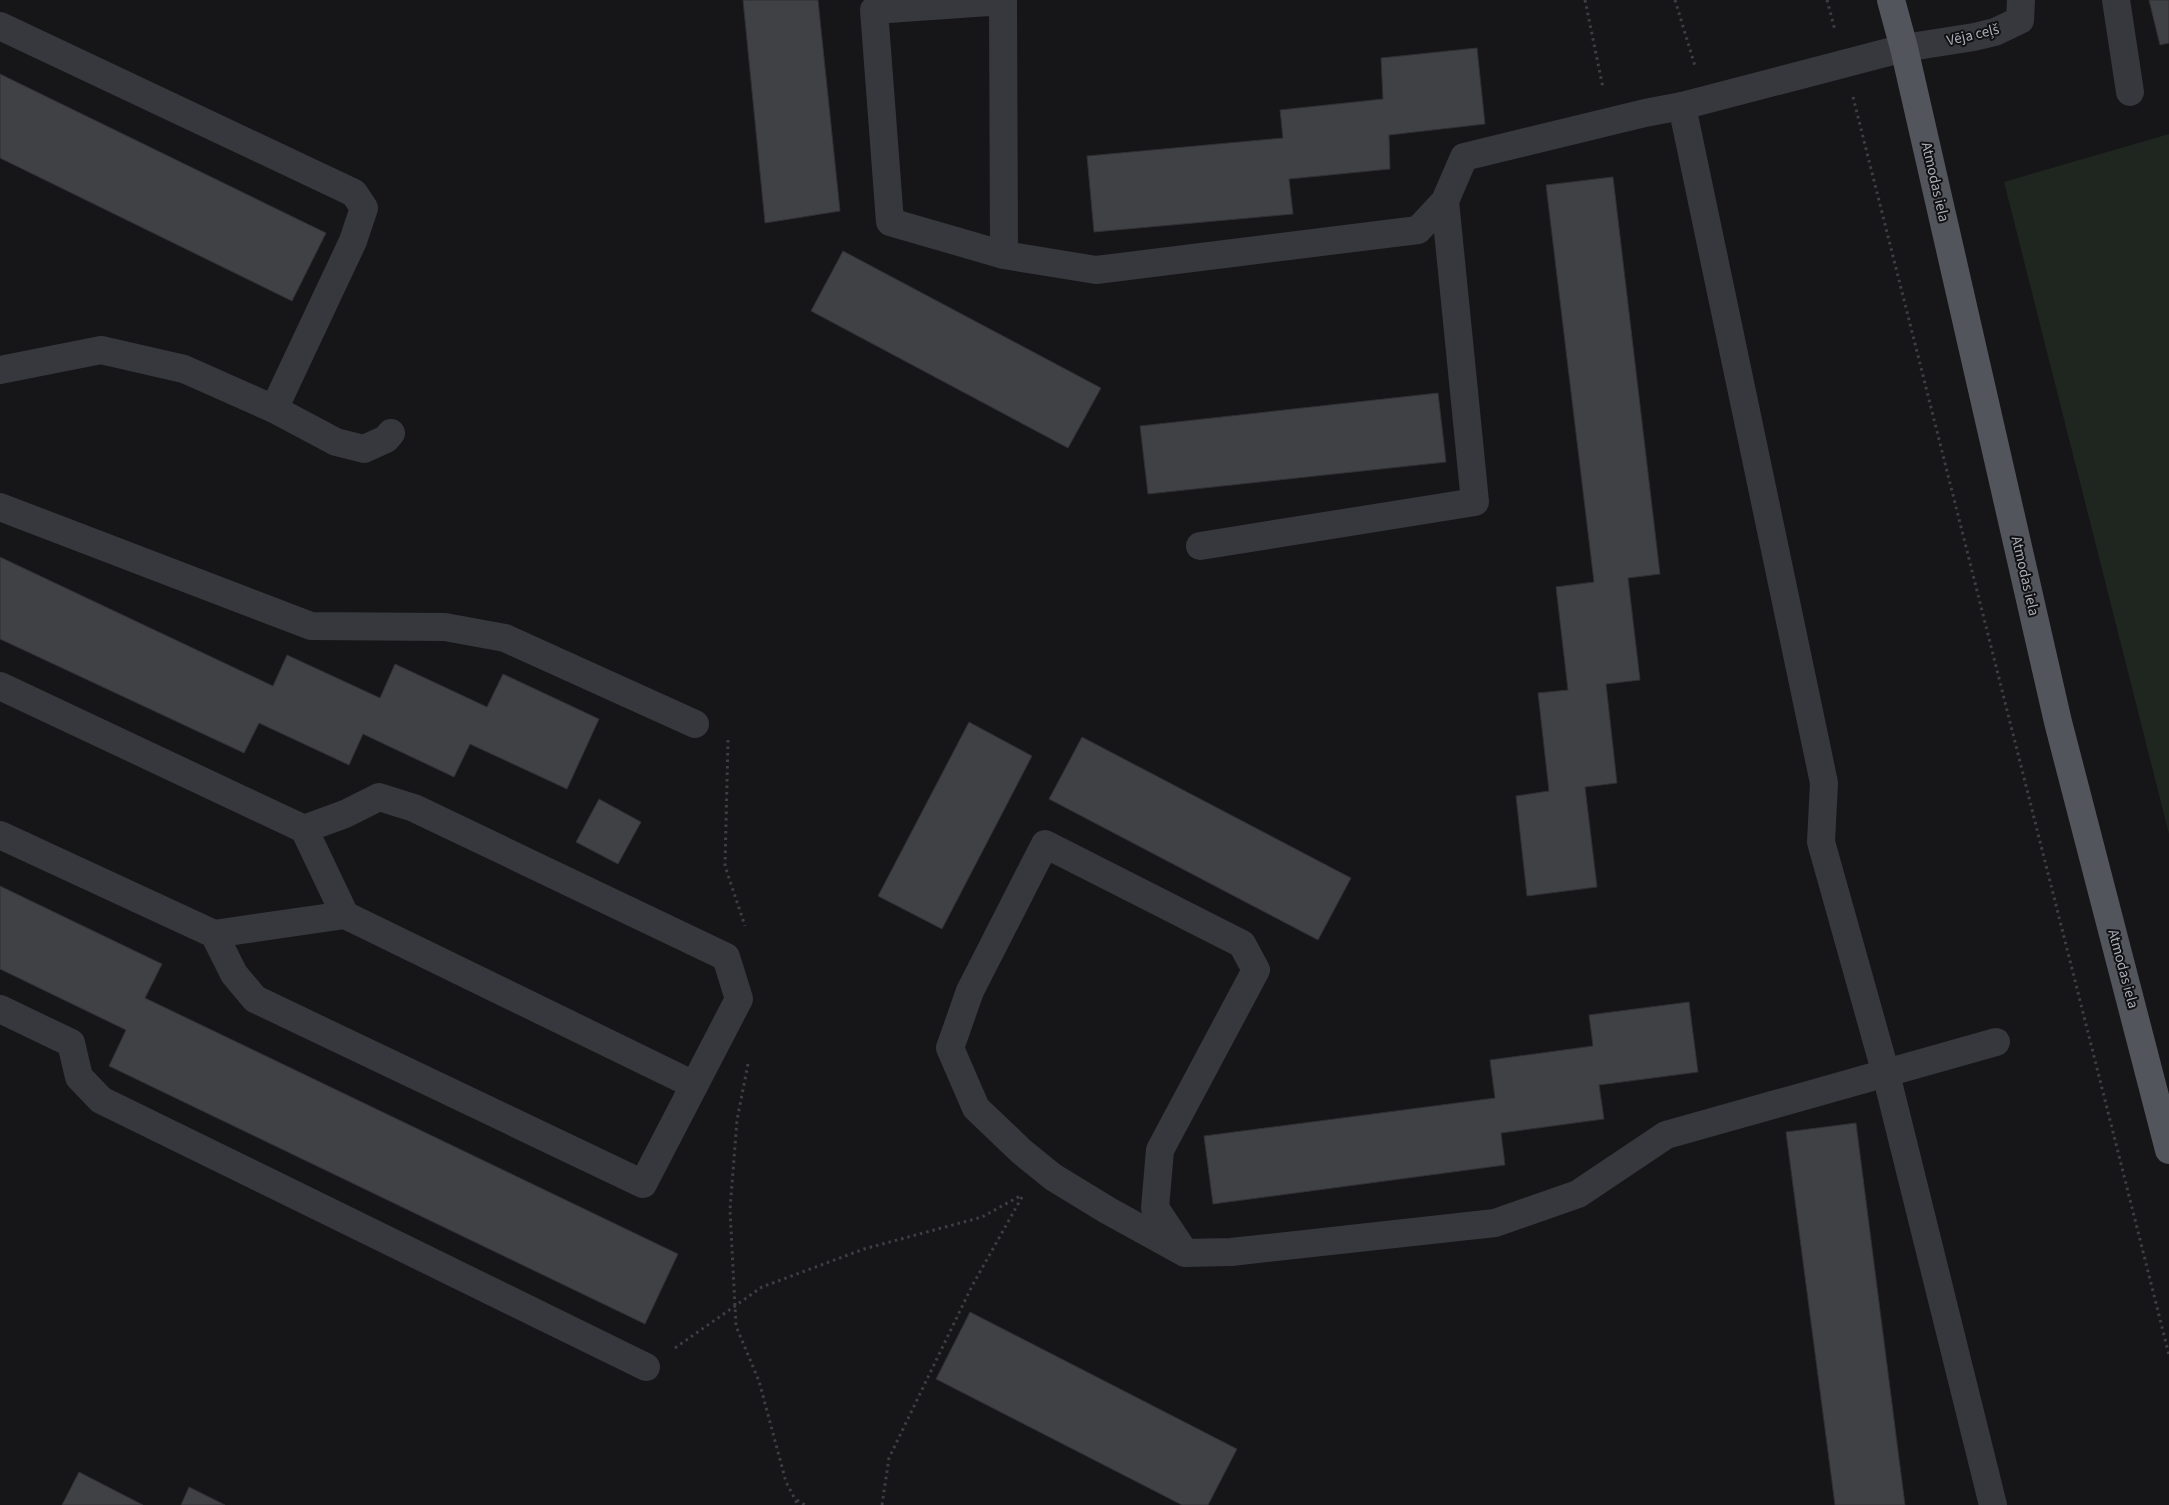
<svg xmlns="http://www.w3.org/2000/svg" width="2169" height="1505" font-family="'Source Sans 3',sans-serif">
<style>
.green{fill:#1e261f}
.building{fill:#404145;stroke:#303034}
.lines{fill:none;stroke-linecap:round;stroke-linejoin:round}
.path{stroke:#3d3f44;stroke-width:3;stroke-dasharray:2.5 4;stroke-linecap:butt}
.minor{stroke:#37383d;stroke-width:28}
.major{stroke:#53555c;stroke-width:28}
.labels{text-anchor:middle;dominant-baseline:central;stroke-width:4;stroke-linejoin:round;paint-order:stroke}
.street-label{font-size:15px;fill:#a8adb8;stroke:#111113}
</style>
<rect width="100%" height="100%" fill="#161618"/>
<polygon class="green" points="2169,134 2169,834 2004,182"/>
<g class="building">
<polygon points="743,0 818,0 840,211 765,223"/>
<polygon points="2149,0 2169,0 2169,43 2160,45"/>
<polygon points="1477,48 1485,124 1389,135 1390,169 1289,179 1293,214 1094,232 1087,156 1283,138 1280,110 1383,99 1381,58"/>
<polygon points="0,74 326,233 292,301 0,158"/>
<polygon points="1613,177 1660,574 1628,578 1640,680 1606,684 1617,783 1585,787 1597,887 1527,896 1516,796 1549,791 1538,693 1568,690 1556,587 1594,582 1546,185"/>
<polygon points="843,251 1101,388 1068,448 811,311"/>
<polygon points="1438,393 1446,462 1148,494 1140,426"/>
<polygon points="0,557 273,686 287,655 380,698 395,664 487,707 503,674 599,719 567,789 470,744 454,777 363,734 349,765 259,723 244,753 0,639"/>
<polygon points="969,722 1032,756 942,929 878,896"/>
<polygon points="1082,737 1351,878 1318,940 1049,799"/>
<polygon points="599,799 641,822 618,864 576,842"/>
<polygon points="0,886 162,964 145,998 678,1254 645,1324 109,1066 126,1030 0,969"/>
<polygon points="1689,1002 1698,1072 1599,1085 1604,1119 1501,1133 1505,1165 1213,1204 1204,1136 1495,1098 1490,1060 1593,1046 1589,1015"/>
<polygon points="1856,1123 1905,1505 1835,1505 1786,1132"/>
<polygon points="970,1312 1237,1449 1208,1505 1182,1505 936,1379"/>
<polygon points="79,1472 143,1505 62,1505"/>
<polygon points="189,1487 225,1505 181,1505"/>
</g>
<g class="lines">
<g class="path">
<polyline points="1585,0 1603,88"/>
<polyline points="1675,0 1695,66"/>
<polyline points="1827,0 1835,30"/>
<polyline points="1853,97 2169,1355"/>
<polyline points="728,740 725,866 745,926"/>
<polyline points="748,1064 737,1120 730,1210 736,1326 759,1381 786,1482 798,1505"/>
<polyline points="675,1348 762,1287 864,1249 982,1217 1020,1196"/>
<polyline points="797,1500 805,1505"/>
<polyline points="882,1505 889,1458 972,1286 1022,1197"/>
</g>
<g class="minor">
<polyline points="2116,0 2130,92"/>
<polyline points="0,26 354,193 364,208 353,241 274,409"/>
<polyline points="1682,106 1824,783 1821,842 1886,1074 1993,1505"/>
<polyline points="1004,255 1003,1 874,10 890,222 1004,255 1096,270 1418,230 1445,201 1464,157 1645,113 1682,106 1904,48 1974,37 1995,32 2020,20 2021,0"/>
<polyline points="0,370 101,350 184,369 274,409 336,442 364,449 386,439 391,433"/>
<polyline points="0,507 311,626 445,627 505,638 695,724"/>
<polyline points="1200,546 1475,502 1445,201"/>
<polyline points="0,686 304,829 345,814 379,797 414,808 726,957 739,999 643,1184 255,999 234,974 214,934 0,835"/>
<polyline points="304,829 345,915"/>
<polyline points="214,934 345,915 694,1085"/>
<polyline points="0,1009 71,1043 79,1077 101,1100 646,1367"/>
<polyline points="1185,1253 1155,1208 1160,1150 1256,970 1242,944 1045,844 970,991 950,1048 976,1108 1021,1151 1053,1177 1107,1210 1185,1253 1231,1252 1495,1223 1578,1194 1666,1135 1996,1042"/>
</g>
<polyline class="major" points="1891,0 1904,48 2058,722 2169,1150"/>
</g>
<g class="labels">
<g class="street-label">
<text transform="translate(1973 35) rotate(-13)">Vēja ceļš</text>
<text transform="translate(1935 182) rotate(77)">Atmodas iela</text>
<text transform="translate(2025 576) rotate(77)">Atmodas iela</text>
<text transform="translate(2123 969) rotate(75)">Atmodas iela</text>
</g>
</g>
</svg>
